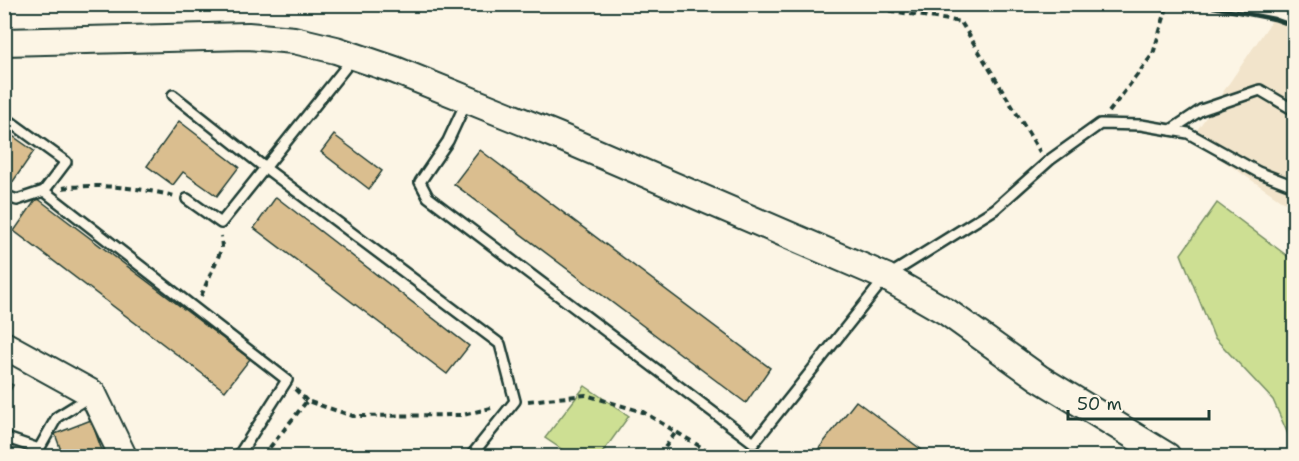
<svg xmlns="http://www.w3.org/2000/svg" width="1299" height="461" font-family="'Shantell Sans',sans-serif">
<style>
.built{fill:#f2e4cb}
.green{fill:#cddf93;stroke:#768e64;stroke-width:1.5}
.building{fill:#dabe8f;stroke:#1f3d34;stroke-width:1.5}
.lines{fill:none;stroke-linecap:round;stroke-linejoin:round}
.lane-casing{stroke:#1f3d34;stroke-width:14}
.secondary-casing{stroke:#1f3d34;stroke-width:30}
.path{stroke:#1f3d34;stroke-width:4;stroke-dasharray:6 4.5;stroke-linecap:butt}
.lane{stroke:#fcf5e5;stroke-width:9}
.secondary{stroke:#fcf5e5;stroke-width:26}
.rail{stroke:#1f3d34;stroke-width:4.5}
</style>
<rect width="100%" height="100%" fill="#fcf5e5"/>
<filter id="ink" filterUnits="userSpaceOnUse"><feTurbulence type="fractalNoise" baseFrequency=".0167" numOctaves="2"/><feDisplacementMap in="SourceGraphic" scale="12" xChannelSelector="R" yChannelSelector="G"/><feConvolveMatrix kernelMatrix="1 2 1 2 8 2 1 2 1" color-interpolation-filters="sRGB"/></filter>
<g filter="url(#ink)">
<polygon class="built" points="1275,16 1294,30 1294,209 1191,139"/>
<g class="green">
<polygon points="1217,203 1294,261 1294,448 1273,400 1214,337 1181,254"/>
<polygon points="585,386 629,416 600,456 572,456 545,438"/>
</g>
<g class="building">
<polygon points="179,121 239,167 217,196 183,172 173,185 147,166"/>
<polygon points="4,130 34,151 12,183 4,178"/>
<polygon points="334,135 382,171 369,189 321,152"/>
<polygon points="480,150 770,368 746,403 454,184"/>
<polygon points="276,197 469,346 447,374 254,228"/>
<polygon points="37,198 250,359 225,391 14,231"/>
<polygon points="4,381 13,385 4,401"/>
<polygon points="856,401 930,456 813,456"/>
<polygon points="91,420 104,456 63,456 55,434"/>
</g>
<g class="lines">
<defs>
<g id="lane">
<polyline points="173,95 264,167 500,344 515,401 471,456"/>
<polyline points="467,100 448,141 420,182 428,197 754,443 886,277 995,209 1051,159 1100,124 1141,125 1188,133 1258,172 1294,186"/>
<polyline points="4,117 66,162 44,191"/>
<polyline points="1171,130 1201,110 1260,90 1294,110"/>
<polyline points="4,195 17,200 44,191 287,380 239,455"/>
<polyline points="187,199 221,223 353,58"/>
<polyline points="4,437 39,449 57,417 91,396"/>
</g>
<g id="secondary">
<polyline points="4,42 248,36 294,40 336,50 395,70 558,136 886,277 947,312 1039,378 1167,456"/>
<polyline points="4,345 93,394 123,456"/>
</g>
</defs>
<use href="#lane" class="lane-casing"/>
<use href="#secondary" class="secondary-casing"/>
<g class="path">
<polyline points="848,4 961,22 1040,152"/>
<polyline points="1109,112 1153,54 1168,4"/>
<path d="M 63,188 C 99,183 140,188 175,196"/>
<polyline points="201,296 222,248 221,236"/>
<polyline points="295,389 307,401"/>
<polyline points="528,401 586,395 643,412 716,456"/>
<polyline points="263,456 307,401 353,416 463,415 491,408"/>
<polyline points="659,456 676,432"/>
</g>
<use href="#lane" class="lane"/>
<use href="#secondary" class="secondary"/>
<polyline class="rail" points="1198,4 1274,19 1294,26"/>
</g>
</g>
<rect width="1299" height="461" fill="none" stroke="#fcf5e5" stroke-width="24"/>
<rect x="12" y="12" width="1275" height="437" fill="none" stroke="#1f3d34" stroke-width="2" filter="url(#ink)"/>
<path d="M1068 410v9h141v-9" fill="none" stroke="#1f3d34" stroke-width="3"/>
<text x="1077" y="410" font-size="18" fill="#1f3d34" stroke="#fcf5e5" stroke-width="4.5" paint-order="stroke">50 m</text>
</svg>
